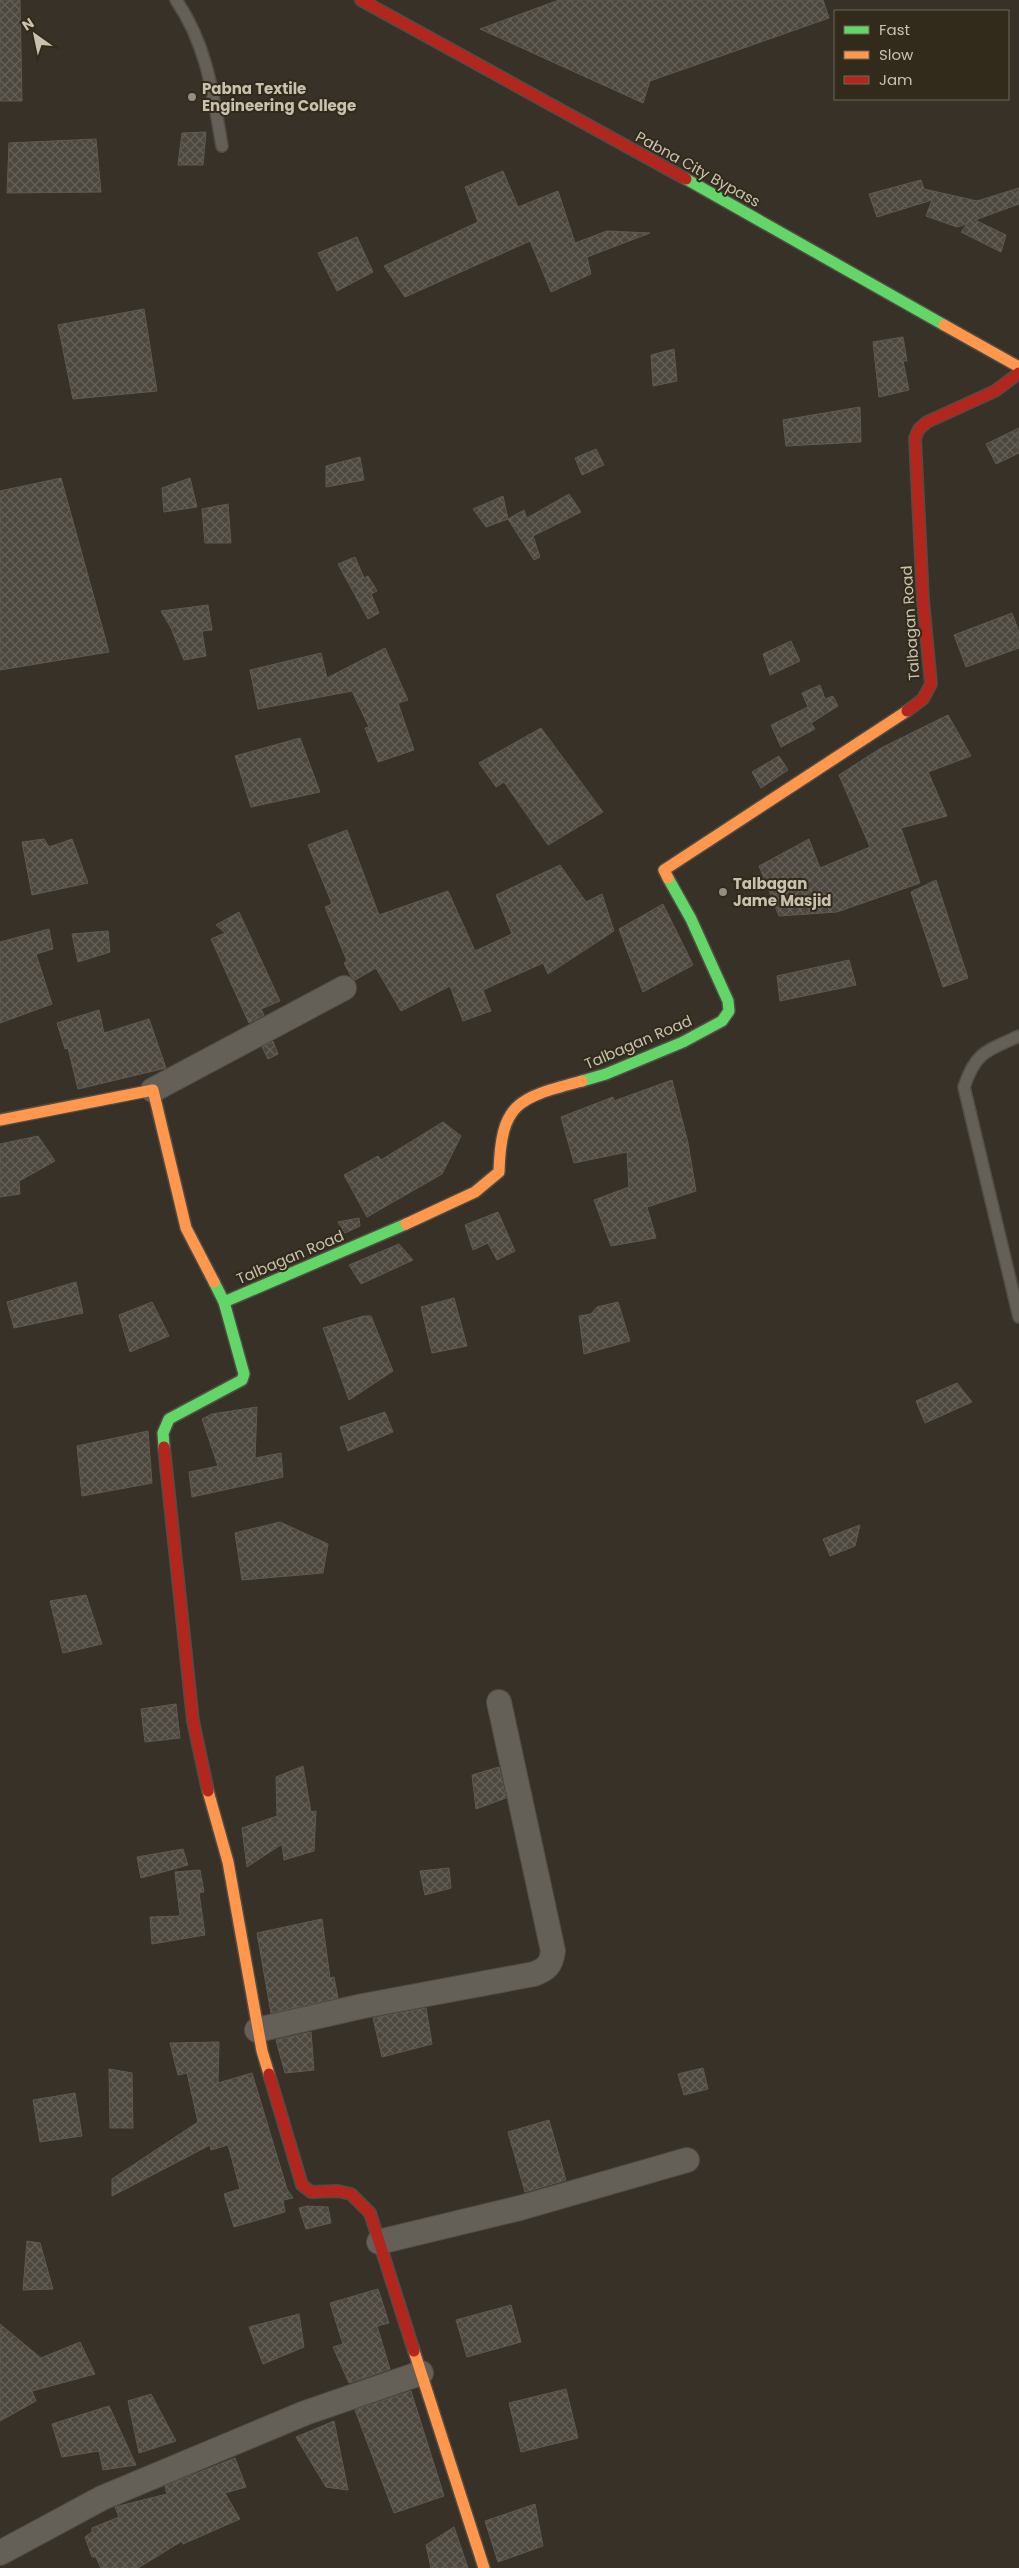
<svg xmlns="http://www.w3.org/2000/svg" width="1019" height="2568" font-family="Poppins,sans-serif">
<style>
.building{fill:url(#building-cross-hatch);stroke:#5f594f}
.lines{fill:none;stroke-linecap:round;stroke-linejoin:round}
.lane-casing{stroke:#514d46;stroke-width:14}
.street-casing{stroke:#514d46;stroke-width:26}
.fast-casing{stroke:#514d46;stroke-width:14}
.slow-casing{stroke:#514d46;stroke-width:14}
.jam-casing{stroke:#514d46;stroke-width:14}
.lane{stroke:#646058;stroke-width:11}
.street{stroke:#646058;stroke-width:24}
.fast{stroke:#63d668;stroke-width:11}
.slow{stroke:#ff974d;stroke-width:11}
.jam{stroke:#b3261e;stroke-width:11}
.poi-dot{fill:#968f80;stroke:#322a1a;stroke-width:2}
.labels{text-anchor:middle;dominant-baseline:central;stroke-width:4;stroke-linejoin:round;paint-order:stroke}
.poi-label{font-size:15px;font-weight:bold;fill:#c9c1b0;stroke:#322a1a;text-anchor:start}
.street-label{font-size:15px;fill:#c9c1b0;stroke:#322a1a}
</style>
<defs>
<pattern id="building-cross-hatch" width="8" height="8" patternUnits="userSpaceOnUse" patternTransform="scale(1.25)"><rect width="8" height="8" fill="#4d483f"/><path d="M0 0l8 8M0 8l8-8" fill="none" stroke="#656158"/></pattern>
</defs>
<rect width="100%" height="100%" fill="#373127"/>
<g class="building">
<polygon points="0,0 20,0 22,101 0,101"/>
<polygon points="559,0 823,0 829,18 650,81 643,103 480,29"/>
<polygon points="206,132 203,165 178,165 182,133"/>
<polygon points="96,139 101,192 7,193 9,143"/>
<polygon points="503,171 518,207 558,191 575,243 607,231 650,233 587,257 591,274 551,292 530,241 405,297 384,266 478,222 465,187"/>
<polygon points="921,180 924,189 977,201 1019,188 1019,204 975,220 1006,235 1001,252 961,232 967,224 957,227 926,216 932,200 877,217 869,194"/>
<polygon points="357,237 373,272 337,291 318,253"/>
<polygon points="144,309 157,391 73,399 58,325"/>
<polygon points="903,337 907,361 903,361 909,390 879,397 873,342"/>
<polygon points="674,349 677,381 653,386 651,355"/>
<polygon points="860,407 861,442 786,446 783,420"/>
<polygon points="1019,428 1019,453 996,464 986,444"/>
<polygon points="596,449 604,465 582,475 575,458"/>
<polygon points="360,457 364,480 326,487 326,466"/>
<polygon points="61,478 109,652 0,670 0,491"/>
<polygon points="190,478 197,507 164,512 162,488"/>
<polygon points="569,494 581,512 533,536 540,557 534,560 508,519 524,510 527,518"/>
<polygon points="503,496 508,519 486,527 473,509"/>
<polygon points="228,504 231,543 205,543 202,509"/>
<polygon points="355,557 364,578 368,576 377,591 371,594 379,613 368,619 338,564"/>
<polygon points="208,605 212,630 202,631 206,656 184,660 171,628 161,611"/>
<polygon points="1012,613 1019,632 1019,648 966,667 954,635"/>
<polygon points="791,641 800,661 770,675 763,654"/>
<polygon points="385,648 408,700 398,703 414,750 378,762 365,728 369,727 352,691 258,709 250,670 321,653 327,678"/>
<polygon points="820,685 825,699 833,696 838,706 811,723 815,729 781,747 771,725 808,707 802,693"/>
<polygon points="948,715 971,756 928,772 947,816 901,828 920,883 837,912 779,916 759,866 809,839 820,868 870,847 839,775 881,748"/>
<polygon points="541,728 603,812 548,845 504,782 496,787 479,763"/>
<polygon points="300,738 320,792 251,807 235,756"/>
<polygon points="779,756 788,770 761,788 752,772"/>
<polygon points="347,830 379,915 448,891 475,951 512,934 496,895 560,865 586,902 602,894 614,931 548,974 543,963 483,990 491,1011 463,1021 450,986 401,1011 376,968 355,980 351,976 344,963 347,961 325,907 332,904 308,845"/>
<polygon points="44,839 49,847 72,839 88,883 32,895 22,842"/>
<polygon points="936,880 968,978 943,987 911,892"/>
<polygon points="663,904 693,965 643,992 619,929"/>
<polygon points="239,912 280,1001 261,1009 264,1015 249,1023 211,939 225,933 216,925"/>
<polygon points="49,929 53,949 36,954 52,1004 0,1023 0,942"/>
<polygon points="108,931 110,952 78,962 72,934"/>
<polygon points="849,960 856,985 780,1001 777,976"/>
<polygon points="99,1010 104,1033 149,1019 166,1068 78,1089 68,1048 65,1049 57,1023"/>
<polygon points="273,1041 278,1054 268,1059 262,1047"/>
<polygon points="672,1080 688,1143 696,1191 647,1207 656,1238 611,1246 594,1200 629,1187 627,1152 574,1163 561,1117 613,1097 614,1101"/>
<polygon points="443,1122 461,1136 442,1174 367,1217 344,1175 378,1156 381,1160"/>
<polygon points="38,1136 55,1161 19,1181 20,1194 0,1197 0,1144"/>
<polygon points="498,1212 515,1251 497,1260 488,1243 473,1250 465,1225"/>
<polygon points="359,1218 360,1226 345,1233 338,1222"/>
<polygon points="399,1244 413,1260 361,1284 349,1265"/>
<polygon points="76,1282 83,1313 14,1328 7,1302"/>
<polygon points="454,1298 467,1346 432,1353 421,1307"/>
<polygon points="152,1302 169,1336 130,1352 119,1315"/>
<polygon points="618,1302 630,1341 584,1354 579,1316 591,1314 597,1307"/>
<polygon points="364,1316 371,1316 393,1371 349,1400 323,1328"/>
<polygon points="957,1383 972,1402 925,1423 916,1401"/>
<polygon points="257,1407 255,1458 281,1453 283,1477 192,1497 189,1472 218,1466 202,1419 212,1414"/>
<polygon points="385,1412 393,1432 348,1451 340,1427"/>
<polygon points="148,1431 152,1483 82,1496 77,1446"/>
<polygon points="280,1522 328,1544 323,1573 242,1580 235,1533"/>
<polygon points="860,1525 855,1546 830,1556 823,1539"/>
<polygon points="86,1595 102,1644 63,1653 50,1601"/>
<polygon points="176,1704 180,1738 145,1742 141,1709"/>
<polygon points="303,1766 311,1812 316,1811 314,1851 284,1860 282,1844 247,1867 242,1828 277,1816 276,1777"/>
<polygon points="499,1767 506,1798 476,1809 472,1775"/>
<polygon points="183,1849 188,1865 141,1878 137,1857"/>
<polygon points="449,1868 451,1888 425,1895 420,1871"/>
<polygon points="200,1870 204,1892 199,1893 205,1935 152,1944 150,1917 180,1916 175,1872"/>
<polygon points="322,1919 330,1978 334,1977 338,1998 271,2013 257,1933"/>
<polygon points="426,2008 432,2044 382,2057 373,2018"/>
<polygon points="311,2032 314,2070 285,2073 276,2040"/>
<polygon points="219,2042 218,2083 252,2073 287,2189 293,2198 283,2200 285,2212 234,2227 224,2194 240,2189 228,2145 211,2150 210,2145 112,2196 112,2179 198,2122 187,2073 178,2075 170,2043"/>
<polygon points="703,2068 708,2089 684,2095 678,2074"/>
<polygon points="109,2069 132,2073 133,2128 110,2128"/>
<polygon points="75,2093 82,2136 40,2142 33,2100"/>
<polygon points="549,2120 566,2180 525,2192 508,2132"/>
<polygon points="307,2206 328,2207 331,2223 306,2229 299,2208"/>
<polygon points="27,2241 40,2243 53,2289 23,2290"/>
<polygon points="378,2289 389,2323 377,2326 390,2369 349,2383 333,2347 343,2344 330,2303"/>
<polygon points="511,2305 521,2342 467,2357 456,2320"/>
<polygon points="299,2314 304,2347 263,2364 249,2327"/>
<polygon points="0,2324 41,2358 80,2342 95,2374 32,2391 36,2401 0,2421"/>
<polygon points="566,2389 578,2438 521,2452 509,2403"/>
<polygon points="411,2391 444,2496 394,2513 355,2410"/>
<polygon points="151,2394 176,2441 139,2453 128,2401"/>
<polygon points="109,2406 136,2465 103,2470 99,2451 62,2457 52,2424"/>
<polygon points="334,2421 348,2490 326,2487 296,2437"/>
<polygon points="235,2458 246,2487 225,2493 240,2519 183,2544 182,2541 138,2568 101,2568 96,2557 92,2557 85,2537 92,2532 92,2528 119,2517 115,2507 167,2494 165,2486"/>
<polygon points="535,2504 543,2546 498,2562 485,2521"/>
<polygon points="454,2527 468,2568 431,2568 426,2545"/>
</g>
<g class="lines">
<defs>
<g id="lane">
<path d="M 176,0 C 207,45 213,94 222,146"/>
<path d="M 1019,1036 C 987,1051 976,1051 964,1087 L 1019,1317"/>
</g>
<g id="street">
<polyline points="153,1090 344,988"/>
<path d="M 257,2030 L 363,2006 L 534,1974 C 547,1969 551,1965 553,1951 L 499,1702"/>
<polyline points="379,2242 520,2208 687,2160"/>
<polyline points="0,2553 102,2498 305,2413 421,2373"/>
</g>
<g id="fast">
<polyline points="686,179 944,325"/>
<polyline points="582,1081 606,1074 683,1042 722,1021 729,1011 728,1001 691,919 668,878"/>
<polyline points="214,1282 224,1302 406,1224"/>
<polyline points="164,1447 163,1433 169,1419 242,1380 244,1374 224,1302"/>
</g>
<g id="slow">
<polyline points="944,325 1019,367"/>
<polyline points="668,878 664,870 907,711"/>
<polyline points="0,1120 153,1090 186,1228 214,1282"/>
<path d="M 406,1224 L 475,1192 L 499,1172 C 501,1101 519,1098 582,1081"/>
<polyline points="208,1791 228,1862 262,2051 269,2074"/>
<polyline points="414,2351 484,2568"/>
</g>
<g id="jam">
<polyline points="361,0 686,179"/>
<polyline points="907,711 923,699 931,684 923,600 915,438 919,429 927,422 995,391 1019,373"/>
<polyline points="164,1447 193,1721 208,1791"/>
<polyline points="269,2074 302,2185 311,2192 338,2191 351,2194 370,2213 414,2351"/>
</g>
</defs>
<use href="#lane" class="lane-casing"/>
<use href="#street" class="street-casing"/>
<use href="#fast" class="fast-casing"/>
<use href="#slow" class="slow-casing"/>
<use href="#jam" class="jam-casing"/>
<use href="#lane" class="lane"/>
<use href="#street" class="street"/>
<use href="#fast" class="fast"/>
<use href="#slow" class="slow"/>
<use href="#jam" class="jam"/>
</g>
<g class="poi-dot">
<circle cx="192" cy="97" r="5"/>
<circle cx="723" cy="892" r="5"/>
</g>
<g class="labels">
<g class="poi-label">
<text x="202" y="88">Pabna Textile<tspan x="202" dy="17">Engineering College</tspan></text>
<text x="733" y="883">Talbagan<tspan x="733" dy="17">Jame Masjid</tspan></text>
</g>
<g class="street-label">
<text transform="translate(698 169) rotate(29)">Pabna City Bypass</text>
<text transform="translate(910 623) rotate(-94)">Talbagan Road</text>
<text transform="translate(638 1042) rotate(-23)">Talbagan Road</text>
<text transform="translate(290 1257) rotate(-23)">Talbagan Road</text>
</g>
</g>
<rect x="834" y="10" width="175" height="90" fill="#322a1a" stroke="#6e6656"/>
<rect x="844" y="26" width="25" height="8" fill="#63d668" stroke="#6e6656"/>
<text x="879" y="35" font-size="15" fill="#c9c1b0">Fast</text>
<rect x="844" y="51" width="25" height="8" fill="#ff974d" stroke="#6e6656"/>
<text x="879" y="60" font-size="15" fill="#c9c1b0">Slow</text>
<rect x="844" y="76" width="25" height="8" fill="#b3261e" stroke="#6e6656"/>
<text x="879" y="85" font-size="15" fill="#c9c1b0">Jam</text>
<g transform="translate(35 35) rotate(327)" stroke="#322a1a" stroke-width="4" paint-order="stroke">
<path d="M0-4L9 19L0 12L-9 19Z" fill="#c9c1b0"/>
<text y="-8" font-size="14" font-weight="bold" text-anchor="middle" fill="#c9c1b0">N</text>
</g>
</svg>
